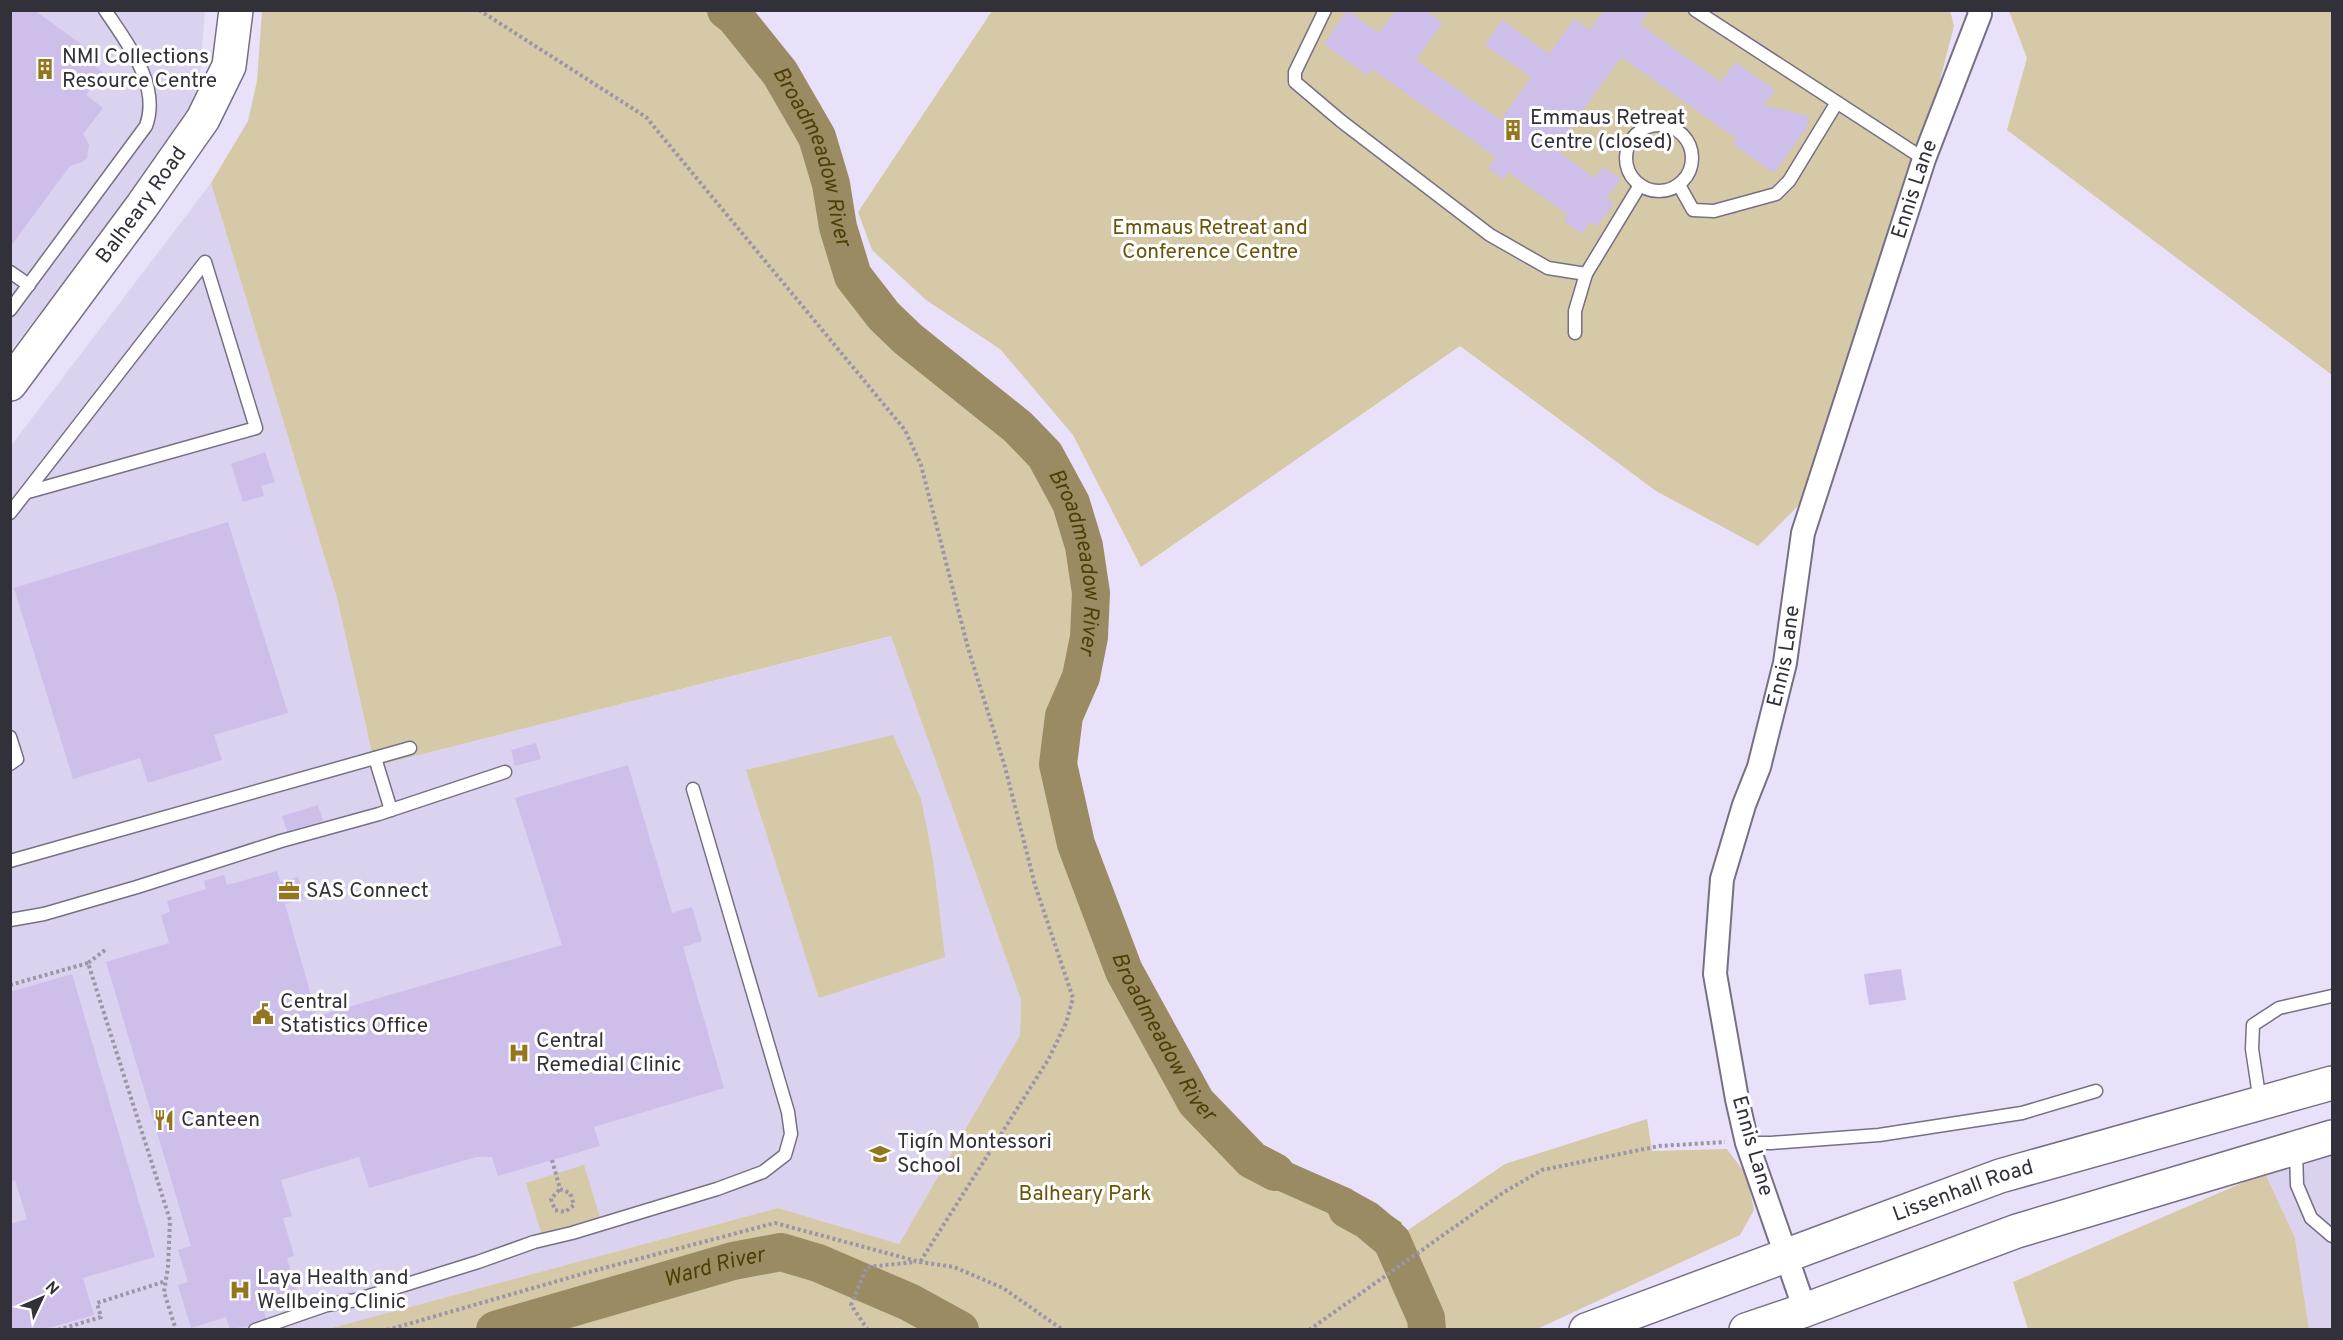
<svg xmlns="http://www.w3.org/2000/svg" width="2343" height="1340" font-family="Overpass,sans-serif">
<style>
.built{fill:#dbd2ef}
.green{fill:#d6c9a7}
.water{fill:#9b8b62}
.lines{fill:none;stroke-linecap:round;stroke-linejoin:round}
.river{stroke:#9b8b62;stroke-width:38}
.building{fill:#cdbfe9}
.lane-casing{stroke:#767084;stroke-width:15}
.street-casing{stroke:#767084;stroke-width:26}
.secondary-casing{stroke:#767084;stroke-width:36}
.path{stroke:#9b96a7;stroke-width:4;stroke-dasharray:3 3;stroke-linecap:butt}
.lane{stroke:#fff;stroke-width:12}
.street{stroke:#fff;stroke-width:22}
.secondary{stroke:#fff;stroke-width:33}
.labels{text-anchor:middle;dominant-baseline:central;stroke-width:6;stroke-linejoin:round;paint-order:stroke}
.poi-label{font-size:21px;fill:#323038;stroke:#fff;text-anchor:start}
.street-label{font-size:21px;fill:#323038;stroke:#fff}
.park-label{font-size:21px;fill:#6a5306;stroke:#fff}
.water-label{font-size:22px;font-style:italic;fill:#503e07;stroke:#fff}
</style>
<rect width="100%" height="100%" fill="#e9e1f9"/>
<g class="built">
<polygon points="11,11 205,11 197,112 11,350"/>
<polygon points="211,183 337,598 375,766 892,636 1021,1000 1020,1035 899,1244 778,1208 328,1329 11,1329 10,447"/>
<polygon points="2332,1155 2332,1329 2309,1329 2295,1238 2265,1173"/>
</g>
<g class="green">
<polygon points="1950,10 1954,26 1932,111 1899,199 1840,377 1804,500 1758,546 1656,491 1460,346 1141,567 1073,435 1000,349 926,300 872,250 858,212 992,11"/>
<polygon points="262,11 713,12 766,71 793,111 823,184 831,243 847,279 882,328 949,386 1030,447 1071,537 1079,569 1070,661 1052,716 1048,760 1061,834 1092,920 1123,989 1178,1089 1207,1133 1263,1184 1392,1241 1505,1164 1647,1119 1652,1151 1727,1149 1747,1176 1754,1210 1740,1235 1537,1329 328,1329 778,1208 899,1244 1020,1035 1021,1000 891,636 375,766 337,598 211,183 248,121 257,81"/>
<polygon points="2009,11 2332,11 2332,375 2007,130 2027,58"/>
<polygon points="893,735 921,799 933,860 945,957 819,998 746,770"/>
<polygon points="584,1165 601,1221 543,1239 526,1183"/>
<polygon points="2265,1173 2295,1238 2309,1329 2028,1329 2013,1282"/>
</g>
<polygon class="water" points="1244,1136 1264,1151 1351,1189 1402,1223 1386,1239 1263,1184 1226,1150"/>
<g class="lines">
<g class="river">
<path id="s1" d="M 726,10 L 735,17 L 780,73 L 817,137 L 831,184 L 838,227 L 853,276 L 884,316 L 908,339 L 1018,427 L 1045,455 L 1071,503 L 1084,546 L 1091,593 L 1089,637 L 1081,677 L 1064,716 L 1058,764 L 1076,844 L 1124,971 L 1196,1102 L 1252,1160 L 1275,1172"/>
<polyline points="1347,1209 1367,1220 1392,1241 1426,1318 1427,1330"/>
<path id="s2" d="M 495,1330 L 733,1261 L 781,1252 L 818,1263 L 909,1302 L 960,1330"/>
</g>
</g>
<g class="building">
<polygon points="10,10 34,10 92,52 86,60 103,72 86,95 103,108 83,134 89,145 87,158 82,162 70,166 10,247"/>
<polygon points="1347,10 1379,33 1396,10 1425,10 1442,23 1416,60 1501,120 1531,77 1485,45 1502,20 1549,54 1574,19 1590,30 1604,10 1650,10 1640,24 1721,82 1735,62 1775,90 1764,105 1809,116 1807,127 1774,173 1733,144 1737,139 1621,57 1555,149 1595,178 1603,167 1621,179 1607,198 1614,203 1597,226 1591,222 1582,234 1564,221 1568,215 1508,172 1503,179 1488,168 1496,157 1372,69 1367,75 1324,44"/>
<polygon points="265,452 275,482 261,486 264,496 243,502 231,464"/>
<polygon points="228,522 288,713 214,735 222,760 148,783 140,758 73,779 14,588"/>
<polygon points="536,743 541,759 515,766 511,750"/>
<polygon points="628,765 672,913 692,907 702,941 683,947 724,1088 594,1127 600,1146 498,1176 492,1157 476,1157 369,1188 359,1157 281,1180 292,1216 283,1218 294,1256 287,1258 298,1295 262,1305 266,1318 248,1326 230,1329 226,1317 191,1328 178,1285 188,1282 178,1250 191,1246 106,962 169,943 161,915 170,912 167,901 206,889 204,881 224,875 227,885 277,871 280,882 298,877 304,899 285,904 317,1016 562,945 515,798"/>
<polygon points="318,805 323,821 287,831 282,816"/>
<polygon points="1901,969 1906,1000 1869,1005 1864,974"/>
<polygon points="72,974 155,1257 83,1278 94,1315 45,1329 10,1329 10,1224 27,1219 15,1180 10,1182 10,992"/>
</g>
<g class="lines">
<defs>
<g id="lane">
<polyline points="1325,10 1295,72 1295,82 1341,121 1490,235 1548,268 1586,274"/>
<polyline points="1695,10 1924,159"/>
<circle cx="1659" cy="158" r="33"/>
<polyline points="1679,185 1693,210 1714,211 1776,194 1789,181 1836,104"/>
<polyline points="10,272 29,285"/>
<path d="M 10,310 L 146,126 C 161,85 127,43 105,10"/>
<polyline points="1575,333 1575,311 1586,274 1640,185"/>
<polyline points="10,513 205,262 256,428 28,492"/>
<polyline points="10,737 17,759 10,764"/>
<polyline points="375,758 391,810"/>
<polyline points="10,861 410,748"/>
<polyline points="10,920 44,914 137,887 281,841 379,814 505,772"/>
<polyline points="2260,1102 2252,1049 2253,1025 2279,1008 2332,996"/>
<polyline points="1747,1143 1771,1143 1879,1135 2022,1113 2096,1091"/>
<polyline points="2296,1151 2297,1185 2311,1218 2332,1236"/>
<polyline points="255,1330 327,1305 356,1300 478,1262 534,1242 572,1233 717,1189 763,1172 785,1155 791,1134 788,1112 693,789"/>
</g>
<g id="street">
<path id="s3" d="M 1805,1310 L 1747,1143 L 1737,1099 L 1715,974 L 1722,879 L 1744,805 L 1759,767 L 1785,663 L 1803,533 L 1924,159 L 1980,14 L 1979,10"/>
</g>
<g id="secondary">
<path id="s4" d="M 10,384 L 142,206 L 203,119 L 229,66 L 236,10"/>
<path id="s5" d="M 1586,1330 L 2000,1176 L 2332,1083"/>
<polyline points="1746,1330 1805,1310 2017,1231 2332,1137"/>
</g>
</defs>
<use href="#lane" class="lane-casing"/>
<use href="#street" class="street-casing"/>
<use href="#secondary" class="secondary-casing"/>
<g class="path">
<polyline points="479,10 646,117 905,430 921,465 968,648 1005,767 1035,885 1073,998 1066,1023 1048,1060 920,1262"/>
<polyline points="105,950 88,963 170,1220 168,1267 164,1292 176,1330"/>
<polyline points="10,985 88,963"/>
<polyline points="552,1160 560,1189 570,1193 574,1205 565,1212 555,1210 551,1199 560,1189"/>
<polyline points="58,1330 101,1317 97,1303 166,1281"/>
<polyline points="387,1330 589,1272 775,1223 920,1262 954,1267 1003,1288 1063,1330"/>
<polyline points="868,1330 851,1305 867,1267 916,1262"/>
<polyline points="1309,1330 1504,1192 1542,1170 1659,1146 1725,1142"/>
</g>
<use href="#lane" class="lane"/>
<use href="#street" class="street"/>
<use href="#secondary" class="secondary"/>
</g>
<defs>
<symbol id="building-bare" viewBox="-9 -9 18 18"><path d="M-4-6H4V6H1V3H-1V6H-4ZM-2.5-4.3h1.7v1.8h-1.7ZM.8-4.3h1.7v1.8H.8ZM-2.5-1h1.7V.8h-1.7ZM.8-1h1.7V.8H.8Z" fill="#93761d" stroke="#fff" stroke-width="2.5" paint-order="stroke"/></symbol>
<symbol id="office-bare" viewBox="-9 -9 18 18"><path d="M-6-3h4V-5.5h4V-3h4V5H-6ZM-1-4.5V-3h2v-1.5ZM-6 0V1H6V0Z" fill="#93761d" stroke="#fff" stroke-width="2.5" paint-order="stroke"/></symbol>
<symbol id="civic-bare" viewBox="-9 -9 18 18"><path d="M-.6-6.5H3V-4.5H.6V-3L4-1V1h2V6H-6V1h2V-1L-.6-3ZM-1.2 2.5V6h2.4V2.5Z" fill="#93761d" stroke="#fff" stroke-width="2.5" paint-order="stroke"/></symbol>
<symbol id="hospital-bare" viewBox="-9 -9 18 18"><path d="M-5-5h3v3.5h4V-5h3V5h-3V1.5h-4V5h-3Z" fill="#93761d" stroke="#fff" stroke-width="2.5" paint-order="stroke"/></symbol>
<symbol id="restaurant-bare" viewBox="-9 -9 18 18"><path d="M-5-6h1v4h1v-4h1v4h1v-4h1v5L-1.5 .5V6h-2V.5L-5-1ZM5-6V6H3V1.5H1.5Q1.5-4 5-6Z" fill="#93761d" stroke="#fff" stroke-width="2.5" paint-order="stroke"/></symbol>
<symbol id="school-bare" viewBox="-9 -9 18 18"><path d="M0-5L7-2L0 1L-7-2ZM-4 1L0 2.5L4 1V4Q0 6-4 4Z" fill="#93761d" stroke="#fff" stroke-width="2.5" paint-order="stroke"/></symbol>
</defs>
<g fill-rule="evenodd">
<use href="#building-bare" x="30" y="54" width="30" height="30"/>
<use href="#building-bare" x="1498" y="115" width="30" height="30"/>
<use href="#office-bare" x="274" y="876" width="30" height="30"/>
<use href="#civic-bare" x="248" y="999" width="30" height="30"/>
<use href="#hospital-bare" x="504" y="1038" width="30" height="30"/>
<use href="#restaurant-bare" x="149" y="1105" width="30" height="30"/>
<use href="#school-bare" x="865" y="1139" width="30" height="30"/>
<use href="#hospital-bare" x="225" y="1275" width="30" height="30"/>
</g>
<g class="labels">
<g class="poi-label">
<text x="62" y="57">NMI Collections<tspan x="62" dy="24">Resource Centre</tspan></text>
<text x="1530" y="118">Emmaus Retreat<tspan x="1530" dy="24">Centre (closed)</tspan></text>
<text x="306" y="891">SAS Connect</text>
<text x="280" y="1002">Central<tspan x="280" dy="24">Statistics Office</tspan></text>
<text x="536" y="1041">Central<tspan x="536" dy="24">Remedial Clinic</tspan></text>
<text x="181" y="1120">Canteen</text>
<text x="897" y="1142">Tigín Montessori<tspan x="897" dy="24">School</tspan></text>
<text x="257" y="1278">Laya Health and<tspan x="257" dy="24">Wellbeing Clinic</tspan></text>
</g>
<g class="street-label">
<text stroke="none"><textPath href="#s3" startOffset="1162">Ennis Lane</textPath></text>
<text stroke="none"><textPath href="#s4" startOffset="222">Balheary Road</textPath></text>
<text stroke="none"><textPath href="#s3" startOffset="676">Ennis Lane</textPath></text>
<text transform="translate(1752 1146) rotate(74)">Ennis Lane</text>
<text stroke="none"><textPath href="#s5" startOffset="402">Lissenhall Road</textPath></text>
</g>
<g class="park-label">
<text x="1210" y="228">Emmaus Retreat and<tspan x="1210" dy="24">Conference Centre</tspan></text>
<text x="1085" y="1194">Balheary Park</text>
</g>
<g class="water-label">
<text stroke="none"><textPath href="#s1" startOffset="174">Broadmeadow River</textPath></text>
<text stroke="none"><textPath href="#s1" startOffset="678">Broadmeadow River</textPath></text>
<text stroke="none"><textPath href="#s1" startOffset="1182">Broadmeadow River</textPath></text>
<text stroke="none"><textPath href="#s2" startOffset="228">Ward River</textPath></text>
</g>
</g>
<rect width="2343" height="1340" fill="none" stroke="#323038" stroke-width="24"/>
<g transform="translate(42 1298) rotate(46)" stroke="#ffffff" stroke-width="4.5" paint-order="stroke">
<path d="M0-4.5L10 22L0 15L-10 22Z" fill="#323038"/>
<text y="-9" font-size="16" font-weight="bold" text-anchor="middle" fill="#323038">N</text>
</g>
</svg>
